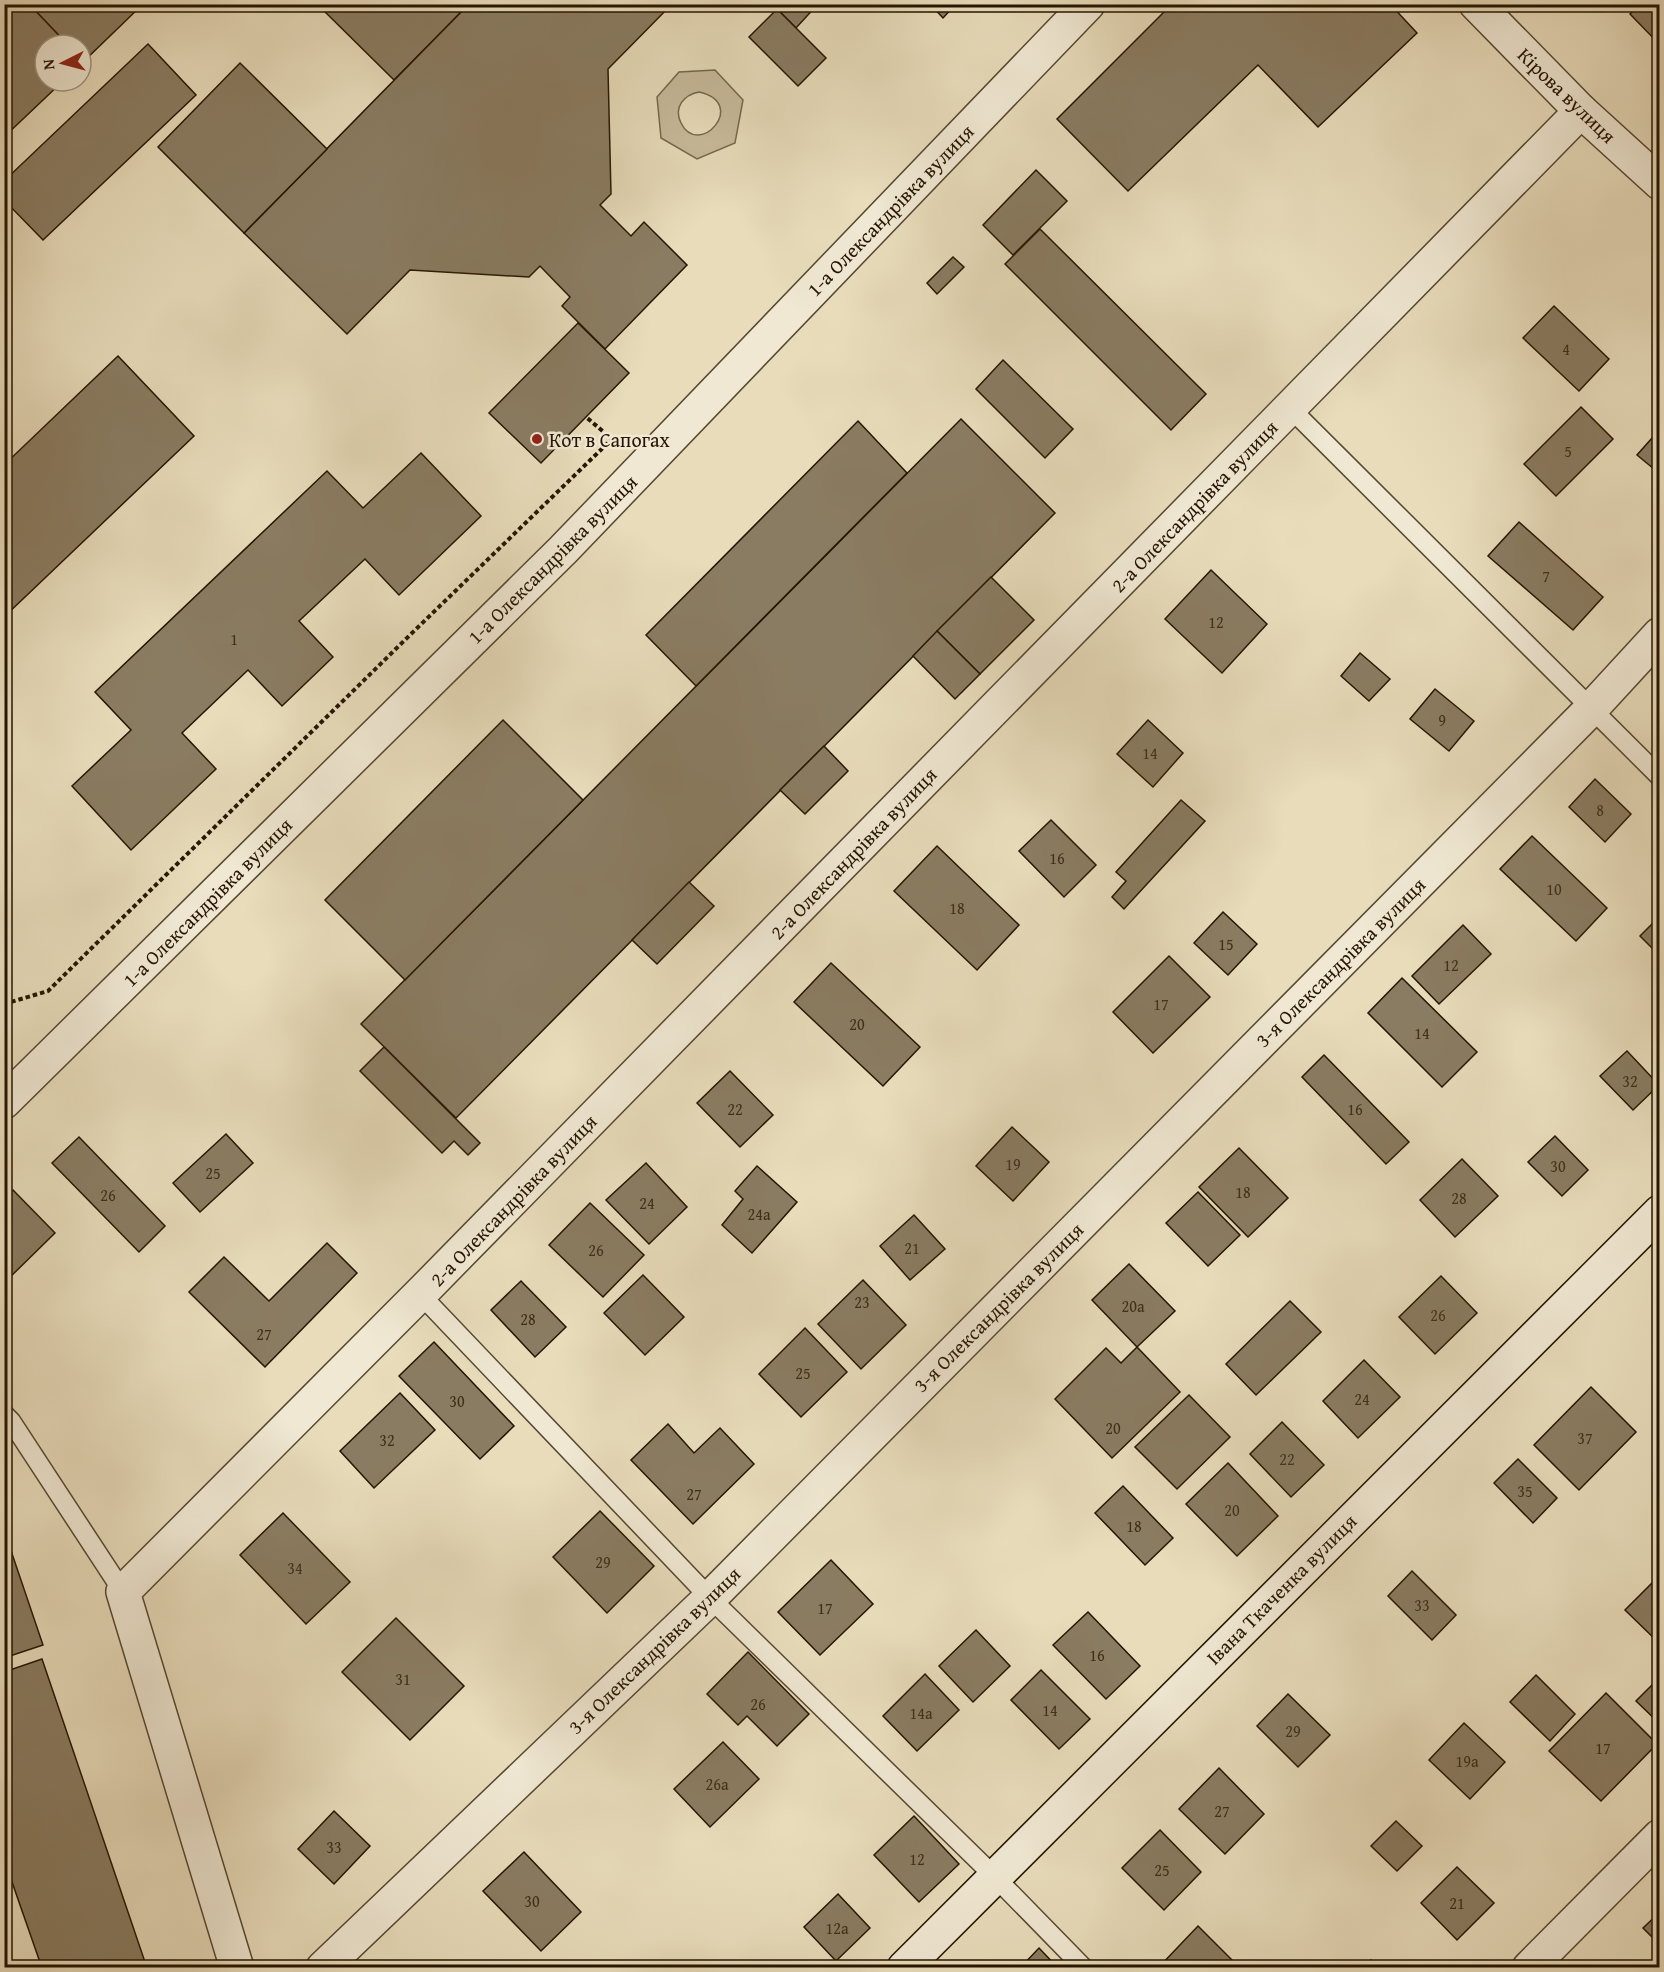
<svg xmlns="http://www.w3.org/2000/svg" width="1664" height="1972" font-family="'Gentium Book Plus',serif">
<style>
.green{fill:#c7ba9b;stroke:#76684e;stroke-width:1.5;fill-rule:evenodd}
.building{fill:#8a7c62;stroke:#251501;stroke-width:1.5}
.lines{fill:none;stroke-linecap:round;stroke-linejoin:round}
.lane-casing{stroke:#564730;stroke-width:21}
.street-casing{stroke:#564730;stroke-width:36}
.secondary-casing{stroke:#251501;stroke-width:36}
.path{stroke:#251501;stroke-width:4;stroke-dasharray:4.5 3;stroke-linecap:butt}
.lane{stroke:#f0e8d3;stroke-width:18}
.street{stroke:#f0e8d3;stroke-width:33}
.secondary{stroke:#f0e8d3;stroke-width:33}
.poi-dot{fill:#8f2418;stroke:#f0e8d3;stroke-width:2}
.labels{text-anchor:middle;dominant-baseline:central;stroke-width:5;stroke-linejoin:round;paint-order:stroke}
.number-label{font-size:16px;fill:#3e2f19}
.street-label{font-size:20px;fill:#251501;stroke:#f0e8d3}
.poi-label{font-size:20px;fill:#251501;stroke:#f0e8d3;text-anchor:start}
</style>
<rect width="100%" height="100%" fill="#e8dcbb"/>
<filter id="stains"><feTurbulence type="fractalNoise" baseFrequency=".00333" numOctaves="4"/><feColorMatrix values="0 0 0 0 .2 0 0 0 0 .09 0 0 0 0 .02 0 0 0 .5 -.17"/></filter>
<radialGradient id="worn" r=".72"><stop offset=".6" stop-color="#630" stop-opacity="0"/><stop offset="1" stop-color="#630" stop-opacity=".3"/></radialGradient>
<path class="green" d="M 715,70 L 743,100 L 735,143 L 697,159 L 661,138 L 657,97 L 679,72 ZM 699,92 C 749,103 699,159 681,123 C 673,107 684,95 699,92 Z"/>
<g class="building">
<polygon points="29,4 143,4 83,62 81,59 81,45 68,45"/>
<polygon points="29,4 68,45 45,45 45,81 63,81 4,137 4,5"/>
<polygon points="317,4 469,4 394,80"/>
<polygon points="469,4 672,4 608,69 611,194 600,205 631,236 644,222 687,265 605,349 562,306 570,297 540,266 529,277 410,270 347,334 244,233"/>
<polygon points="772,4 818,4 796,28"/>
<polygon points="930,4 956,4 943,18"/>
<polygon points="1172,4 1390,4 1417,33 1318,127 1258,65 1128,191 1057,119"/>
<polygon points="1640,4 1660,4 1660,45 1630,14"/>
<polygon points="777,9 826,58 798,86 749,37"/>
<polygon points="148,44 196,95 43,240 4,200 4,181"/>
<polygon points="240,63 327,149 244,233 158,147"/>
<polygon points="1036,170 1067,201 1013,255 983,225"/>
<polygon points="1040,229 1206,394 1171,430 1005,264"/>
<polygon points="953,257 964,267 937,294 927,283"/>
<polygon points="1554,306 1609,359 1579,391 1523,338"/>
<polygon points="578,323 629,373 541,463 489,413"/>
<polygon points="118,356 194,436 4,617 4,465"/>
<polygon points="1003,360 1073,429 1045,458 976,389"/>
<polygon points="1581,407 1613,439 1556,496 1524,464"/>
<polygon points="961,419 1055,513 456,1118 361,1024"/>
<polygon points="858,421 907,473 696,686 646,635"/>
<polygon points="1660,429 1660,474 1637,455"/>
<polygon points="421,453 481,516 399,595 365,559 299,621 333,657 282,706 248,670 182,733 216,769 131,850 72,786 131,730 95,692 327,471 363,508"/>
<polygon points="1519,522 1603,597 1573,630 1488,556"/>
<polygon points="1211,570 1267,624 1222,673 1165,619"/>
<polygon points="991,577 1034,620 980,674 937,631"/>
<polygon points="937,631 980,674 955,699 913,656"/>
<polygon points="1360,653 1390,679 1369,701 1341,676"/>
<polygon points="1435,689 1474,721 1449,751 1410,719"/>
<polygon points="503,720 583,800 405,980 325,900"/>
<polygon points="1148,720 1183,753 1153,787 1117,754"/>
<polygon points="824,746 848,771 805,814 780,790"/>
<polygon points="1595,779 1631,814 1605,842 1569,807"/>
<polygon points="1181,800 1205,821 1124,909 1112,897 1126,881 1116,872"/>
<polygon points="1051,820 1096,865 1064,897 1019,851"/>
<polygon points="1532,836 1607,908 1576,941 1500,869"/>
<polygon points="937,846 1019,925 977,970 894,891"/>
<polygon points="689,882 714,906 657,964 632,940"/>
<polygon points="1223,912 1257,944 1228,975 1194,943"/>
<polygon points="1660,916 1660,956 1640,936"/>
<polygon points="1463,925 1491,954 1439,1004 1412,976"/>
<polygon points="1169,956 1210,997 1153,1053 1113,1012"/>
<polygon points="831,963 920,1047 883,1086 794,1002"/>
<polygon points="1402,978 1477,1052 1442,1087 1368,1013"/>
<polygon points="384,1047 480,1143 468,1155 454,1141 442,1153 360,1071"/>
<polygon points="1627,1051 1659,1085 1633,1110 1600,1076"/>
<polygon points="1324,1055 1409,1142 1386,1164 1302,1077"/>
<polygon points="730,1071 773,1115 740,1147 697,1103"/>
<polygon points="1012,1127 1049,1162 1013,1201 976,1166"/>
<polygon points="226,1134 253,1163 200,1212 173,1183"/>
<polygon points="1555,1136 1588,1170 1562,1196 1528,1162"/>
<polygon points="79,1137 165,1226 139,1252 52,1163"/>
<polygon points="1239,1148 1288,1198 1248,1237 1199,1187"/>
<polygon points="1462,1159 1498,1196 1455,1237 1420,1200"/>
<polygon points="646,1163 687,1207 649,1244 606,1200"/>
<polygon points="757,1166 797,1202 752,1253 722,1225 743,1199 735,1191"/>
<polygon points="13,1190 55,1233 4,1283 4,1198"/>
<polygon points="1198,1192 1240,1235 1208,1266 1166,1223"/>
<polygon points="590,1203 644,1255 603,1297 549,1245"/>
<polygon points="914,1215 945,1249 910,1280 880,1246"/>
<polygon points="327,1243 357,1273 265,1367 189,1292 224,1257 269,1301"/>
<polygon points="1129,1264 1175,1311 1137,1347 1092,1300"/>
<polygon points="643,1275 684,1317 645,1355 604,1313"/>
<polygon points="1441,1276 1477,1313 1435,1354 1399,1317"/>
<polygon points="863,1280 906,1325 861,1369 818,1324"/>
<polygon points="521,1281 566,1327 535,1357 491,1310"/>
<polygon points="1290,1301 1321,1332 1256,1395 1226,1364"/>
<polygon points="805,1328 847,1372 801,1417 759,1374"/>
<polygon points="434,1342 514,1426 480,1459 399,1376"/>
<polygon points="1137,1347 1180,1392 1112,1458 1055,1399 1106,1348 1121,1363"/>
<polygon points="1364,1360 1400,1397 1358,1438 1323,1401"/>
<polygon points="1591,1387 1636,1432 1579,1490 1534,1445"/>
<polygon points="400,1393 435,1430 374,1488 340,1451"/>
<polygon points="1189,1395 1230,1437 1177,1489 1135,1447"/>
<polygon points="1282,1422 1324,1465 1291,1497 1250,1454"/>
<polygon points="668,1424 694,1453 720,1428 754,1464 693,1524 631,1460"/>
<polygon points="1518,1459 1557,1498 1533,1523 1494,1483"/>
<polygon points="1228,1463 1278,1516 1237,1556 1186,1504"/>
<polygon points="1123,1486 1173,1538 1145,1565 1095,1513"/>
<polygon points="600,1511 654,1566 607,1613 553,1557"/>
<polygon points="283,1513 350,1582 306,1624 240,1555"/>
<polygon points="5,1533 43,1645 4,1658 4,1533"/>
<polygon points="831,1560 873,1604 820,1655 778,1612"/>
<polygon points="1412,1571 1456,1615 1432,1640 1388,1596"/>
<polygon points="1653,1582 1660,1588 1660,1644 1625,1610"/>
<polygon points="1088,1612 1140,1666 1106,1699 1053,1645"/>
<polygon points="396,1618 464,1686 410,1740 342,1672"/>
<polygon points="976,1630 1010,1666 973,1702 939,1666"/>
<polygon points="748,1652 809,1714 777,1746 747,1716 738,1725 707,1694"/>
<polygon points="42,1659 147,1968 42,1968 4,1859 4,1672"/>
<polygon points="1041,1670 1090,1719 1059,1749 1011,1700"/>
<polygon points="925,1674 959,1710 917,1751 883,1716"/>
<polygon points="1536,1675 1575,1714 1550,1741 1510,1702"/>
<polygon points="1658,1679 1660,1681 1660,1724 1636,1701"/>
<polygon points="1606,1693 1657,1744 1601,1801 1549,1751"/>
<polygon points="1288,1694 1330,1735 1298,1767 1257,1726"/>
<polygon points="1464,1723 1505,1762 1470,1799 1429,1760"/>
<polygon points="723,1742 759,1779 710,1827 674,1789"/>
<polygon points="1219,1768 1264,1814 1225,1854 1179,1809"/>
<polygon points="334,1811 370,1846 334,1884 298,1849"/>
<polygon points="914,1816 959,1864 919,1902 874,1855"/>
<polygon points="1396,1821 1422,1846 1397,1871 1371,1846"/>
<polygon points="1160,1830 1201,1872 1164,1910 1122,1868"/>
<polygon points="524,1852 581,1912 541,1951 483,1891"/>
<polygon points="1457,1867 1494,1903 1457,1940 1421,1903"/>
<polygon points="838,1894 870,1928 836,1961 804,1927"/>
<polygon points="1660,1912 1660,1945 1643,1928"/>
<polygon points="1198,1926 1234,1962 1229,1968 1158,1968"/>
<polygon points="1039,1948 1058,1968 1020,1968"/>
<polygon points="1371,1960 1378,1968 1364,1968"/>
</g>
<g class="lines">
<defs>
<g id="lane">
<polyline points="1290,408 1660,777"/>
<polyline points="420,1294 710,1598 994,1876 1084,1968"/>
<polyline points="4,1414 11,1421 123,1592"/>
</g>
<g id="street">
<polyline points="1476,4 1581,111 1660,183"/>
<polyline points="4,1102 563,550 1088,4"/>
<polyline points="237,1968 123,1592 420,1294 1581,111"/>
<polyline points="323,1968 710,1598 1591,709 1660,634"/>
<polyline points="1529,1968 1660,1836"/>
</g>
<polyline id="secondary" points="904,1968 1660,1212"/>
</defs>
<use href="#lane" class="lane-casing"/>
<use href="#street" class="street-casing"/>
<use href="#secondary" class="secondary-casing"/>
<polyline class="path" points="4,1004 48,991 411,634 612,439 586,417"/>
<use href="#lane" class="lane"/>
<use href="#street" class="street"/>
<use href="#secondary" class="secondary"/>
</g>
<circle class="poi-dot" cx="537" cy="439" r="6"/>
<g class="labels">
<g class="number-label">
<text x="1566" y="349">4</text>
<text x="1568" y="451">5</text>
<text x="1546" y="576">7</text>
<text x="1216" y="622">12</text>
<text x="234" y="639">1</text>
<text x="1442" y="720">9</text>
<text x="1150" y="753">14</text>
<text x="1600" y="810">8</text>
<text x="1057" y="858">16</text>
<text x="1554" y="889">10</text>
<text x="957" y="908">18</text>
<text x="1226" y="944">15</text>
<text x="1451" y="965">12</text>
<text x="1161" y="1004">17</text>
<text x="857" y="1024">20</text>
<text x="1422" y="1033">14</text>
<text x="1630" y="1081">32</text>
<text x="735" y="1109">22</text>
<text x="1355" y="1109">16</text>
<text x="1013" y="1164">19</text>
<text x="1558" y="1166">30</text>
<text x="213" y="1173">25</text>
<text x="1243" y="1192">18</text>
<text x="108" y="1195">26</text>
<text x="1459" y="1198">28</text>
<text x="647" y="1203">24</text>
<text x="759" y="1214">24а</text>
<text x="912" y="1248">21</text>
<text x="596" y="1250">26</text>
<text x="862" y="1302">23</text>
<text x="1133" y="1306">20а</text>
<text x="1438" y="1315">26</text>
<text x="528" y="1319">28</text>
<text x="264" y="1334">27</text>
<text x="803" y="1373">25</text>
<text x="1362" y="1399">24</text>
<text x="457" y="1401">30</text>
<text x="1113" y="1428">20</text>
<text x="1585" y="1438">37</text>
<text x="387" y="1440">32</text>
<text x="1287" y="1459">22</text>
<text x="1525" y="1491">35</text>
<text x="694" y="1494">27</text>
<text x="1232" y="1510">20</text>
<text x="1134" y="1526">18</text>
<text x="603" y="1562">29</text>
<text x="295" y="1568">34</text>
<text x="1422" y="1605">33</text>
<text x="825" y="1608">17</text>
<text x="1097" y="1655">16</text>
<text x="403" y="1679">31</text>
<text x="758" y="1704">26</text>
<text x="1050" y="1710">14</text>
<text x="921" y="1713">14а</text>
<text x="1293" y="1731">29</text>
<text x="1603" y="1748">17</text>
<text x="1467" y="1761">19а</text>
<text x="717" y="1784">26а</text>
<text x="1222" y="1811">27</text>
<text x="334" y="1847">33</text>
<text x="917" y="1859">12</text>
<text x="1162" y="1870">25</text>
<text x="532" y="1901">30</text>
<text x="1457" y="1903">21</text>
<text x="837" y="1928">12а</text>
</g>
<g class="street-label">
<text transform="translate(1567 95) rotate(44)">Кірова вулиця</text>
<text transform="translate(890 210) rotate(-46)">1-а Олександрівка вулиця</text>
<text transform="translate(1194 506) rotate(-46)">2-а Олександрівка вулиця</text>
<text transform="translate(552 559) rotate(-45)">1-а Олександрівка вулиця</text>
<text transform="translate(853 853) rotate(-46)">2-а Олександрівка вулиця</text>
<text transform="translate(207 902) rotate(-45)">1-а Олександрівка вулиця</text>
<text transform="translate(1340 962) rotate(-45)">3-я Олександрівка вулиця</text>
<text transform="translate(513 1200) rotate(-46)">2-а Олександрівка вулиця</text>
<text transform="translate(998 1307) rotate(-45)">3-я Олександрівка вулиця</text>
<text transform="translate(1281 1589) rotate(-45)">Івана Ткаченка вулиця</text>
<text transform="translate(654 1650) rotate(-44)">3-я Олександрівка вулиця</text>
</g>
<g class="poi-label">
<text x="549" y="439">Кот в Сапогах</text>
</g>
</g>
<rect width="1664" height="1972" fill="none" stroke="#e8dcbb" stroke-width="24"/>
<rect x="6" y="6" width="1652" height="1960" fill="none" stroke="#251501" stroke-width="3"/>
<rect x="12" y="12" width="1640" height="1948" fill="none" stroke="#251501" stroke-width="1.5"/>
<g transform="translate(63 63) rotate(264)"><circle r="28" fill="#f0e8d3" stroke="#9f947f" stroke-width="1.5"/>
<path d="M0-4.5L10 22L0 15L-10 22Z" fill="#8f2418"/>
<text y="-9" font-size="16" font-weight="bold" text-anchor="middle" fill="#251501">N</text>
</g>
<rect width="100%" height="100%" filter="url(#stains)"/>
<rect width="100%" height="100%" fill="url(#worn)"/>
</svg>
